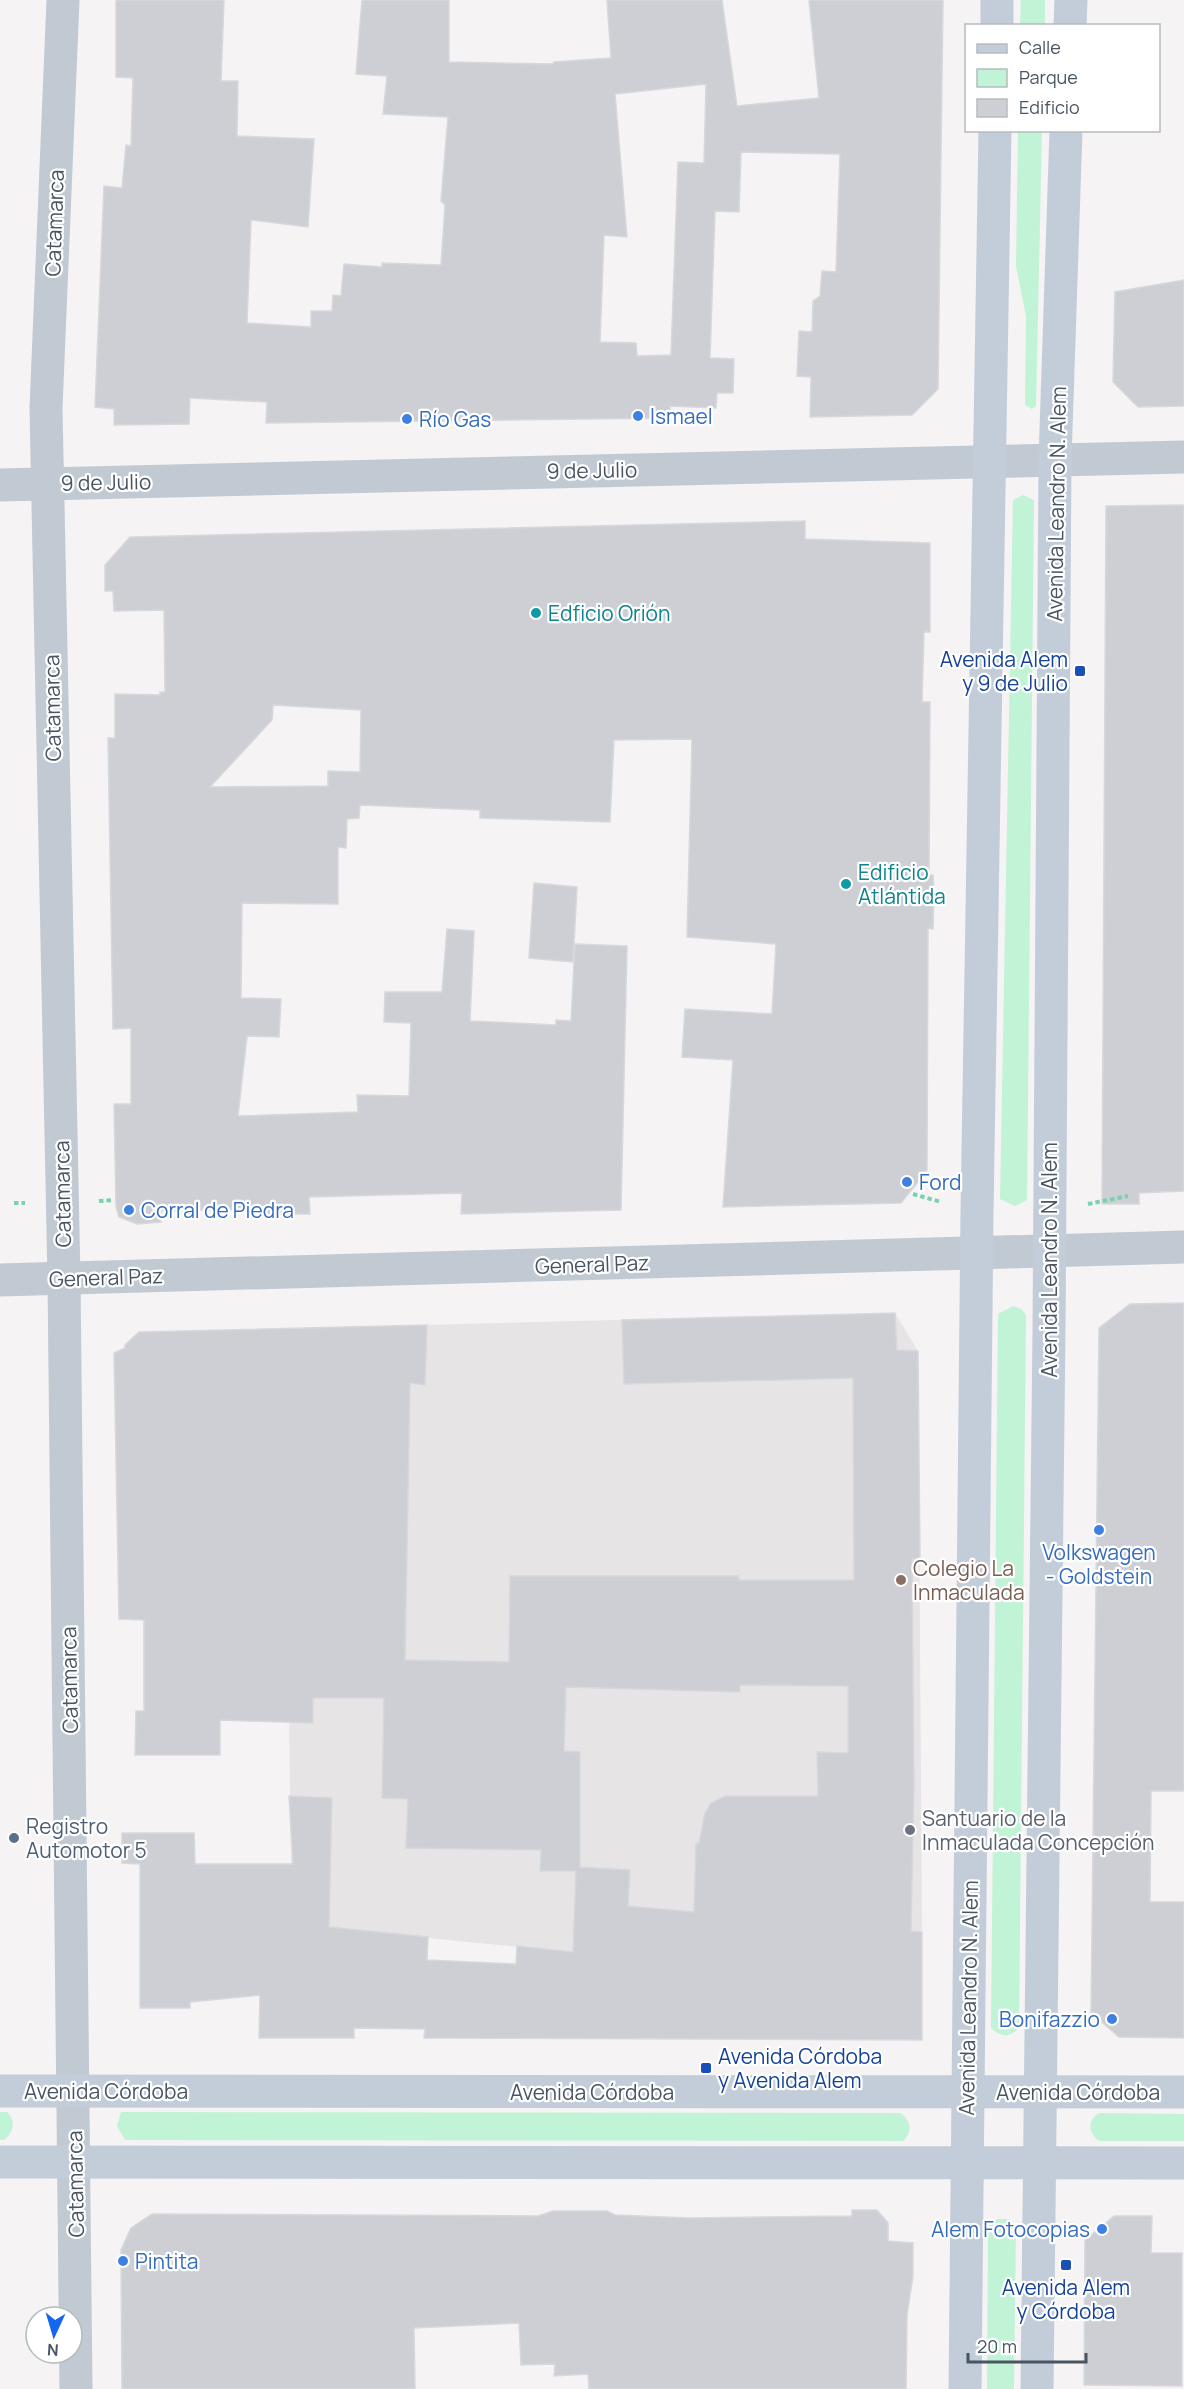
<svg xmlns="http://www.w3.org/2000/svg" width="1184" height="2389" font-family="Manrope,sans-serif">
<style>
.education{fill:#e6e4e5}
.green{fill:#c1f3d7}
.building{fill:#cdcfd5;stroke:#d7d8de;stroke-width:1.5;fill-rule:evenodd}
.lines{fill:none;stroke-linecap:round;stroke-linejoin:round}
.path{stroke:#77d3ab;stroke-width:4;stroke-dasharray:4.5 3;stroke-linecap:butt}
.street{stroke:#c1c9d2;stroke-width:33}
.secondary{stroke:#c3cdda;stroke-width:33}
.shop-dot{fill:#3f7fe0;stroke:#fff;stroke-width:2}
.culture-dot{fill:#0f9aa8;stroke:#fff;stroke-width:2}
.transit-dot{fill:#1a4fb4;stroke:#fff;stroke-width:2}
.education-dot{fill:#8d6e63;stroke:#fff;stroke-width:2}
.worship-dot{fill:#6b7280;stroke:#fff;stroke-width:2}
.service-dot{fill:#5c6f8a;stroke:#fff;stroke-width:2}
.labels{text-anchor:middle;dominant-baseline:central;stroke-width:4.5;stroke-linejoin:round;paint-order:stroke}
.street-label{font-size:21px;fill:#495562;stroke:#fff}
.shop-label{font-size:21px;fill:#366cbe;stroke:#fff;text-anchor:start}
.culture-label{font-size:21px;fill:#0d838f;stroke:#fff;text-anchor:start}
.transit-label{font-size:21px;fill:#164399;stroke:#fff;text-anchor:end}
.education-label{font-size:21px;fill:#785e54;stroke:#fff;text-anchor:start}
.worship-label{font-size:21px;fill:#5b616d;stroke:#fff;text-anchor:start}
.service-label{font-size:21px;fill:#4e5e75;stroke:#fff;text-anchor:start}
</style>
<rect width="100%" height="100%" fill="#f5f3f3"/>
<polygon class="education" points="895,1313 918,1351 922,1932 573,1952 292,1925 289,1722 301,1328"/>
<g class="green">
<polygon points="1021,0 1045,0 1045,25 1020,25"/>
<polygon points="1018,131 1042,131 1036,406 1032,409 1025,405 1026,316 1016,266"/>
<polygon points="1023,495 1034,500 1027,1200 1015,1206 1000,1199 1013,500"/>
<path d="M 1013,1306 L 1021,1309 L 1026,1315 L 1019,2028 C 1010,2038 1000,2037 991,2028 L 998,1314 Z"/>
<path d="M 0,2112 L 7,2112 C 16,2121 14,2132 4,2140 L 0,2140 Z"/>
<path d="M 121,2112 L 900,2113 C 911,2120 913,2132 903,2141 L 125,2140 L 117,2126 Z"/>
<path d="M 1099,2113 L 1184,2114 L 1184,2141 L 1099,2141 C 1088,2133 1087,2120 1099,2113 Z"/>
<polygon points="997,2219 1009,2219 1016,2226 1014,2389 987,2389 988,2225"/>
</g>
<g class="building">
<path d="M 116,0 L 224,0 L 221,81 L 238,81 L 237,136 L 314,139 L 308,227 L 251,220 L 247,323 L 311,327 L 311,311 L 332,311 L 333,295 L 341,296 L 344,264 L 382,267 L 382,263 L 441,265 L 445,205 L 441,201 L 448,117 L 383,114 L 387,76 L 356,74 L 362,0 L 449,0 L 449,62 L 553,64 L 554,62 L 611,58 L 607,0 L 722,0 L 737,106 L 819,98 L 809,0 L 943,0 L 938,389 L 912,415 L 810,417 L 811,377 L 797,376 L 799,331 L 812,332 L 813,301 L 820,296 L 822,271 L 836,272 L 840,154 L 741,152 L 739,212 L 715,211 L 710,358 L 734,359 L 733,393 L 717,393 L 716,408 L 670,406 L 670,418 L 266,423 L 267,402 L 190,398 L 189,424 L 114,425 L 114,409 L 95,407 L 104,186 L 122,188 L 126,145 L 131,146 L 133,78 L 116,77 ZM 706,84 L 704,163 L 678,162 L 671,355 L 637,356 L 636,343 L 600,342 L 604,235 L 627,237 L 615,94 Z"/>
<polygon points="1184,280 1184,406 1138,407 1113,382 1115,292"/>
<polygon points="1184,505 1184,1191 1139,1193 1139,1204 1102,1204 1106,506"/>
<path d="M 805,521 L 805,539 L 930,543 L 930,632 L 924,632 L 922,702 L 930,702 L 929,875 L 933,875 L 934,892 L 933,929 L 928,928 L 927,1171 L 901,1203 L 723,1207 L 733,1060 L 682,1057 L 685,1009 L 772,1014 L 776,944 L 687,937 L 692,739 L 614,740 L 610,822 L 480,818 L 480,810 L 360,805 L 359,818 L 347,819 L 346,848 L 338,847 L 338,904 L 242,903 L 241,998 L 281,999 L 279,1037 L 247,1036 L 238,1116 L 358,1112 L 357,1095 L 409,1096 L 411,1023 L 384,1022 L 385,992 L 442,992 L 447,929 L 474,931 L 470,1021 L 556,1025 L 556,1020 L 571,1021 L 575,944 L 627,946 L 621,1210 L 461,1214 L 462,1193 L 309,1197 L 310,1214 L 261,1214 L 261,1209 L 161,1211 L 161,1222 L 137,1224 L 119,1217 L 116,1207 L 114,1104 L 131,1104 L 131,1028 L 113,1029 L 108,738 L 115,738 L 115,694 L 160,695 L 160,692 L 165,692 L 164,610 L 114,611 L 113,591 L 105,591 L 105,565 L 130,537 ZM 273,705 L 361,710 L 360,772 L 328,771 L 328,786 L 210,787 L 272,720 Z"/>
<polygon points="534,883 577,887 573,962 529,958"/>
<polygon points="1184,1303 1184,1791 1151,1791 1150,1902 1184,1902 1184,2038 1119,2037 1091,2013 1099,1328 1130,1304"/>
<path d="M 895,1313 L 897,1350 L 918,1351 L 920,1559 L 912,1559 L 914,1786 L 911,1931 L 922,1932 L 922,2040 L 424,2038 L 425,2029 L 354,2028 L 354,2038 L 259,2038 L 260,1995 L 190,2002 L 190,2008 L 140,2008 L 140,1864 L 122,1863 L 122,1833 L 194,1833 L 195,1864 L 293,1864 L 289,1796 L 332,1798 L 329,1927 L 428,1937 L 427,1960 L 516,1964 L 517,1946 L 573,1952 L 576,1871 L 540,1871 L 541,1850 L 406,1848 L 408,1799 L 382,1798 L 384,1698 L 313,1698 L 313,1723 L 220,1720 L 220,1755 L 135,1755 L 136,1711 L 144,1711 L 144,1620 L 119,1619 L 114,1353 L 125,1348 L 125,1345 L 139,1332 L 427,1325 L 425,1385 L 410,1383 L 405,1660 L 509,1662 L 510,1576 L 739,1576 L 738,1580 L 854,1580 L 853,1378 L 624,1384 L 622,1320 ZM 740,1685 L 848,1686 L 848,1753 L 817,1752 L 818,1796 L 725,1796 L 711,1803 L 705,1813 L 699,1843 L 696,1843 L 694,1912 L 628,1906 L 630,1870 L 580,1867 L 580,1752 L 564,1751 L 566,1687 L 740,1692 Z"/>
<polygon points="852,2210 877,2210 888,2223 888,2241 913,2243 913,2276 907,2315 906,2389 589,2389 588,2374 554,2376 555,2364 521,2365 519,2323 414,2328 415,2389 122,2389 121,2250 131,2228 152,2214 538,2216 553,2211 607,2211 615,2215 689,2218 852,2216"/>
<polygon points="1114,2216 1152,2216 1151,2253 1182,2253 1182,2386 1084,2385 1085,2240"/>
</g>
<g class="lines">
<g class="path">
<polyline points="913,1194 941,1202"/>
<polyline points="99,1201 114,1200"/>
<polyline points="14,1203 25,1203"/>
<polyline points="1088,1204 1128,1196"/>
</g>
<g class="street">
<polyline points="63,0 46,408 64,1279 76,2389"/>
<polyline points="0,485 1184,457"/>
<polyline points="0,1280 1184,1247"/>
</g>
<g class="secondary">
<polyline points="997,26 997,0"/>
<polyline points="1070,26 1071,0"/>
<polyline points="0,2091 1184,2092"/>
<polyline points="0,2162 1184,2163"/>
<polyline points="965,2389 977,1211 995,130"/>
<polyline points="1037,2389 1049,1329 1055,460 1066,130"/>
</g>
</g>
<g class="shop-dot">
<circle cx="638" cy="416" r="6"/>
<circle cx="407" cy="419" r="6"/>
<circle cx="907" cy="1182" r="6"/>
<circle cx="129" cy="1210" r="6"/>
<circle cx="1099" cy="1530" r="6"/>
<circle cx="1112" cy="2019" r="6"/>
<circle cx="1102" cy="2229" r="6"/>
<circle cx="123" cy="2261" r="6"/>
</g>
<g class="culture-dot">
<circle cx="536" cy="613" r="6"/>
<circle cx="846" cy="884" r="6"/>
</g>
<g class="transit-dot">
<rect x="1074" y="665" width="12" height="12" rx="3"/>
<rect x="700" y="2062" width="12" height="12" rx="3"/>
<rect x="1060" y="2259" width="12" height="12" rx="3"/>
</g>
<circle class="education-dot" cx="901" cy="1580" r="6"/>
<circle class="worship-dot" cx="910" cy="1830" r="6"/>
<circle class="service-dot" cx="14" cy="1838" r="6"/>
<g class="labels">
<g class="street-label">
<text transform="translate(54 223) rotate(-88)">Catamarca</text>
<text transform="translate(592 470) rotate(-1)">9 de Julio</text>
<text transform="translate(106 482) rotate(-1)">9 de Julio</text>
<text transform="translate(1056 504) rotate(-89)">Avenida Leandro N. Alem</text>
<text transform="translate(52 708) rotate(-91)">Catamarca</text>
<text transform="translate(62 1194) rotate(-91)">Catamarca</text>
<text transform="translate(1049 1260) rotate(-90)">Avenida Leandro N. Alem</text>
<text transform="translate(592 1264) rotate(-2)">General Paz</text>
<text transform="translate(106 1277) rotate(-2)">General Paz</text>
<text transform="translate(69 1680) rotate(-91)">Catamarca</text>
<text transform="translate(968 1998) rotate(-89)">Avenida Leandro N. Alem</text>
<text x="106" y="2091">Avenida Córdoba</text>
<text x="592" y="2092">Avenida Córdoba</text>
<text x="1078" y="2092">Avenida Córdoba</text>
<text transform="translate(75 2184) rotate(-91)">Catamarca</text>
</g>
<g class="shop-label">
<text x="650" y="416">Ismael</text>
<text x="419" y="419">Río Gas</text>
<text x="919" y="1182">Ford</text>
<text x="141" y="1210">Corral de Piedra</text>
<text x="1099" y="1552" text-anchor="middle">Volkswagen<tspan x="1099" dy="24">- Goldstein</tspan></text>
<text x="1100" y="2019" text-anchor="end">Bonifazzio</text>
<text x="1090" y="2229" text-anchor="end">Alem Fotocopias</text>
<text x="135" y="2261">Pintita</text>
</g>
<g class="culture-label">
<text x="548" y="613">Edficio Orión</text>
<text x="858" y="872">Edificio<tspan x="858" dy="24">Atlántida</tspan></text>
</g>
<g class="transit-label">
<text x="1068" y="659">Avenida Alem<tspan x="1068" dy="24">y 9 de Julio</tspan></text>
<text x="718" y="2056" text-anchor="start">Avenida Córdoba<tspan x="718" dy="24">y Avenida Alem</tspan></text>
<text x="1066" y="2287" text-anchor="middle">Avenida Alem<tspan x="1066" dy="24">y Córdoba</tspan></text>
</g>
<g class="education-label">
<text x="913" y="1568">Colegio La<tspan x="913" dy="24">Inmaculada</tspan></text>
</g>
<g class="worship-label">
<text x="922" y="1818">Santuario de la<tspan x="922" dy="24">Inmaculada Concepción</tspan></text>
</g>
<g class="service-label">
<text x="26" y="1826">Registro<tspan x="26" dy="24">Automotor 5</tspan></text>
</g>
</g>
<rect x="965" y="24" width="195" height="108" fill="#ffffff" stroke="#b6bbc0" stroke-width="1.5"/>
<rect x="977" y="44" width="30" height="9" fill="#c3cdda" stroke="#b6bbc0" stroke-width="1.5"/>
<text x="1019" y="54" font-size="18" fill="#495562">Calle</text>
<rect x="977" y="69" width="30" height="18" fill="#c1f3d7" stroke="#b6bbc0" stroke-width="1.5"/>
<text x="1019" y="84" font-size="18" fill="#495562">Parque</text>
<rect x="977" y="99" width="30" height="18" fill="#cdcfd5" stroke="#b6bbc0" stroke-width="1.5"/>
<text x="1019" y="114" font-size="18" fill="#495562">Edificio</text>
<g transform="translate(54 2335) rotate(184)"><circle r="28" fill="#ffffff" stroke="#b6bbc0" stroke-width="1.5"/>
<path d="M0-4.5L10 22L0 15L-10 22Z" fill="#1366ef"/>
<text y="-9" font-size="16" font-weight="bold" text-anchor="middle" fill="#495562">N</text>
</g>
<path d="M968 2353v9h118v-9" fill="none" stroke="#495562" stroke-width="3"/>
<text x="977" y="2353" font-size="18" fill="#495562" stroke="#ffffff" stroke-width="4.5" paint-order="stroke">20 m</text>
</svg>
